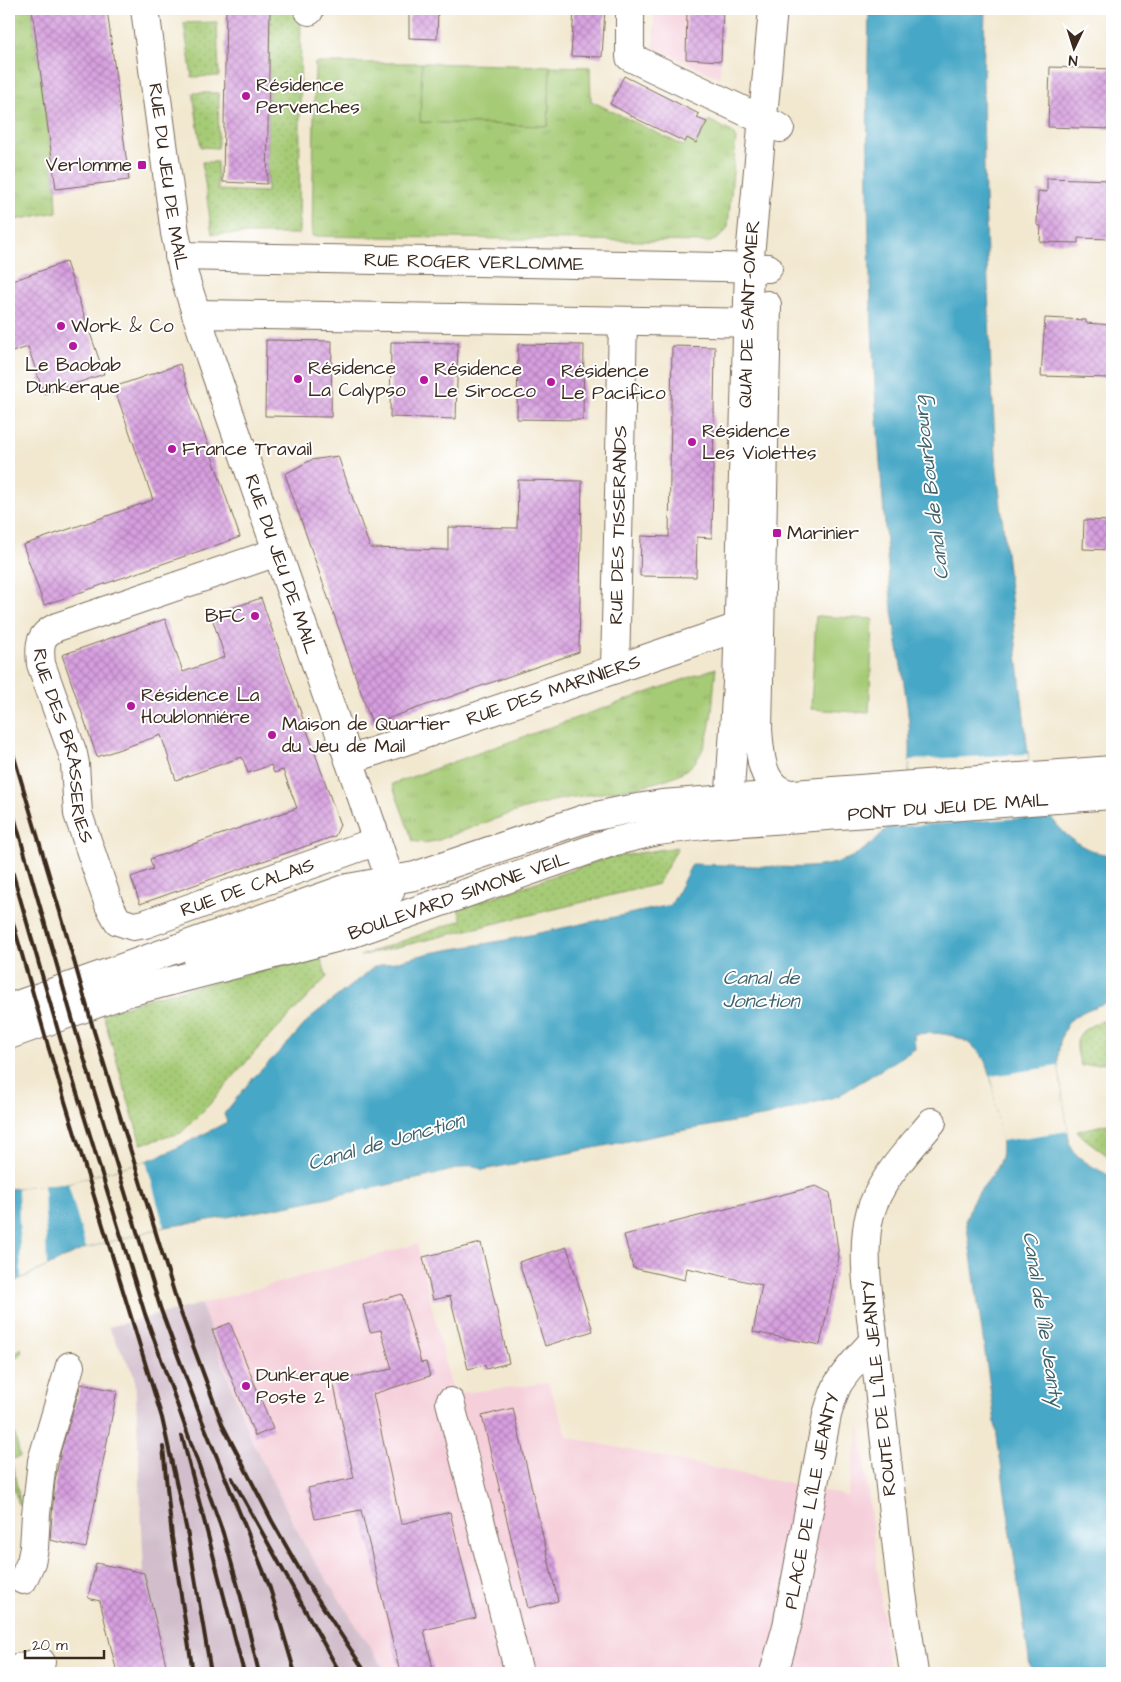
<svg xmlns="http://www.w3.org/2000/svg" width="1121" height="1682" font-family="'Architects Daughter',sans-serif">
<style>
.built{fill:#f5cfda}
.railway{fill:#d1bdcb}
.grass{fill:url(#grass-dots);stroke:#707a4a}
.park{fill:url(#park-tufts);stroke:#707a4a}
.garden{fill:#a6cb76;stroke:#707a4a}
.water{fill:#47a7c6;stroke:#416872}
.pier{fill:#f2e8d0}
.building{fill:url(#building-cross-hatch)}
.lines{fill:none;stroke-linecap:round;stroke-linejoin:round}
.minor-casing{stroke:#7b6c5c;stroke-width:30}
.major-casing{stroke:#7b6c5c;stroke-width:30}
.minor{stroke:#fff;stroke-width:28}
.major{stroke:#fff;stroke-width:28}
.rail{stroke:#3b2a1e;stroke-width:4}
.poi-dot{fill:#b5179e;stroke:#fff;stroke-width:2}
.labels{text-anchor:middle;dominant-baseline:central;stroke-width:4;stroke-linejoin:round;paint-order:stroke}
.poi-label{font-size:19px;fill:#3b2a1e;stroke:#fff;text-anchor:start}
.street-label{font-size:19px;fill:#3b2a1e;stroke:#fff}
.water-label{font-size:20px;font-style:italic;fill:#40626a;stroke:#fff}
</style>
<defs>
<pattern id="grass-dots" width="8" height="8" patternUnits="userSpaceOnUse" patternTransform="scale(1.25)"><rect width="8" height="8" fill="#a6cb76"/><path d="M2 2h.1M6 6h.1" fill="none" stroke="#90ae66" stroke-width="1.8" stroke-linecap="round"/></pattern>
<pattern id="park-tufts" width="24" height="20" patternUnits="userSpaceOnUse" patternTransform="scale(1.25)"><rect width="24" height="20" fill="#a6cb76"/><path d="M3 7l-1-3M5 7V3M7 7l1-3M15 17l-1-3M17 17v-4M19 17l1-3" fill="none" stroke="#90ae66"/></pattern>
<pattern id="building-cross-hatch" width="8" height="8" patternUnits="userSpaceOnUse" patternTransform="scale(1.25)"><rect width="8" height="8" fill="#d79fe0"/><path d="M0 0l8 8M0 8l8-8" fill="none" stroke="#b082b5"/></pattern>
</defs>
<rect width="100%" height="100%" fill="#fff"/>
<filter id="ink" filterUnits="userSpaceOnUse"><feTurbulence type="fractalNoise" baseFrequency=".02" numOctaves="2"/><feDisplacementMap in="SourceGraphic" scale="10" xChannelSelector="R" yChannelSelector="G"/><feConvolveMatrix kernelMatrix="1 2 1 2 8 2 1 2 1" color-interpolation-filters="sRGB"/></filter>
<filter id="wash" filterUnits="userSpaceOnUse"><feTurbulence type="fractalNoise" baseFrequency=".0096" numOctaves="4" result="noise"/><feDisplacementMap in="SourceGraphic" scale="20" xChannelSelector="R" yChannelSelector="G"/><feGaussianBlur stdDeviation="1.12" result="paint"/><feColorMatrix in="noise" values="0 0 0 0 0 0 0 0 0 0 0 0 0 0 0 0 0 1.4 0 .05"/><feComposite in="paint" operator="in"/></filter>
<g filter="url(#wash)">
<rect width="100%" height="100%" fill="#f2e8d0"/>
<g class="built">
<polygon points="654,9 723,9 720,78 654,48"/>
<polygon points="417,1244 453,1394 548,1383 568,1437 847,1496 860,1426 890,1673 387,1673 305,1546 250,1437 201,1304"/>
</g>
<polygon class="railway" points="201,1304 250,1437 305,1546 387,1673 168,1673 144,1574 135,1376 108,1327"/>
<g class="grass">
<polygon points="270,9 301,9 299,234 212,234 202,162 217,162 218,190 267,192"/>
<polygon points="217,22 219,76 192,77 184,23"/>
<polygon points="193,93 219,93 218,148 201,147"/>
<polygon points="678,847 658,884 360,956 462,920 458,909 607,858"/>
<polygon points="320,956 327,977 261,1045 208,1106 181,1133 141,1144 103,1014 154,997"/>
<path d="M 1112,1017 L 1112,1062 L 1081,1066 C 1079,1059 1076,1050 1077,1042 C 1079,1027 1101,1022 1112,1017 Z"/>
<polygon points="1112,1123 1112,1159 1084,1138 1077,1131"/>
<path d="M 21,1348 L 22,1352 L 13,1361 L 9,1372 L 11,1378 L 15,1379 C 6,1406 14,1430 20,1457 L 11,1459 L 21,1505 L 19,1505 L 9,1473 L 9,1360 Z"/>
</g>
<g class="park">
<polygon points="9,9 32,9 56,189 57,212 9,221"/>
<path d="M 315,63 L 422,63 L 421,122 L 548,126 L 550,66 L 590,67 L 591,101 L 684,146 L 688,139 L 697,142 L 709,120 L 732,132 L 736,139 L 728,226 C 724,235 719,239 710,242 L 312,236 Z"/>
<path d="M 716,668 C 712,698 714,740 694,763 C 672,789 586,793 552,801 C 513,811 474,827 436,841 L 423,843 L 413,841 L 392,784 Z"/>
</g>
<g class="garden">
<polygon points="422,63 550,66 548,126 420,122"/>
<polygon points="816,616 873,619 869,713 811,709"/>
</g>
<path class="water" d="M 869,9 L 985,9 L 983,82 L 984,168 L 991,373 L 997,470 L 1029,763 C 1032,773 1034,783 1038,793 C 1050,824 1078,853 1112,855 L 1112,1000 C 1103,1004 1079,1012 1073,1018 C 1060,1029 1058,1050 1058,1066 L 1070,1146 C 1078,1161 1098,1169 1112,1177 L 1112,1673 L 1031,1673 L 966,1220 C 968,1215 969,1208 972,1202 C 981,1187 996,1175 1001,1157 C 1004,1143 999,1126 997,1112 C 995,1100 994,1089 991,1078 C 982,1038 949,1030 914,1034 L 915,1049 L 838,1096 L 768,1116 L 674,1132 L 483,1170 L 472,1165 L 426,1177 L 261,1211 L 192,1223 L 164,1227 L 86,1248 L 9,1284 L 9,1189 L 68,1183 L 146,1161 L 169,1152 L 227,1122 L 224,1114 L 252,1079 L 291,1040 L 311,1017 L 374,967 L 430,953 L 506,940 L 671,905 L 692,864 C 712,865 733,865 754,866 C 784,867 818,871 847,859 C 862,853 876,840 887,828 C 931,778 900,675 893,616 C 887,569 885,522 881,476 C 869,320 865,165 869,9 Z"/>
<g class="pier">
<polygon points="1028,754 1029,763 1038,794 1050,816 888,827 899,809 909,774 910,760"/>
<polygon points="1058,1066 1068,1131 1001,1141 991,1076"/>
<polygon points="146,1161 164,1227 86,1248 68,1183"/>
<polygon points="44,1185 47,1266 21,1278 18,1188"/>
</g>
<g id="blocks">
<g class="building">
<polygon points="32,9 107,9 129,180 56,189"/>
<polygon points="226,9 270,9 267,184 223,182"/>
<polygon points="409,9 438,9 437,39 409,38"/>
<polygon points="574,9 605,9 602,57 571,56"/>
<polygon points="687,9 723,9 721,61 686,59"/>
<polygon points="1050,67 1112,69 1112,129 1048,127"/>
<polygon points="624,76 699,114 697,118 707,122 696,143 687,138 685,142 637,119 610,104"/>
<polygon points="1047,178 1112,180 1112,239 1078,238 1078,243 1040,242 1041,226 1037,225 1038,191 1047,192"/>
<polygon points="66,262 104,374 44,394 28,347 9,353 9,282"/>
<polygon points="1045,318 1086,320 1086,323 1112,325 1112,365 1110,364 1109,378 1041,376"/>
<polygon points="266,340 332,341 331,417 265,416"/>
<polygon points="391,342 458,343 456,419 390,417"/>
<polygon points="518,344 584,345 583,420 517,419"/>
<polygon points="672,346 715,347 712,538 697,537 696,577 640,576 641,536 669,537"/>
<polygon points="180,364 240,537 44,605 23,545 153,500 114,387"/>
<polygon points="338,456 370,548 448,550 448,527 517,528 518,480 582,481 579,652 372,724 285,474 311,460"/>
<polygon points="1084,520 1112,521 1112,550 1083,549"/>
<polygon points="261,598 340,825 335,836 140,904 131,877 153,869 150,859 297,808 283,770 274,773 271,765 248,773 242,757 176,780 161,735 97,757 62,655 165,619 183,672 225,657 211,615"/>
<polygon points="816,1186 830,1193 839,1257 820,1345 753,1332 762,1285 687,1268 685,1280 633,1268 624,1235"/>
<polygon points="481,1243 509,1363 486,1369 485,1365 468,1369 450,1296 433,1300 423,1257"/>
<polygon points="567,1247 593,1331 545,1346 519,1262"/>
<polygon points="402,1294 421,1363 426,1362 430,1376 373,1394 401,1524 450,1512 476,1618 424,1630 434,1673 400,1673 361,1510 315,1519 308,1488 354,1478 333,1381 392,1369 381,1330 370,1332 363,1305"/>
<polygon points="230,1323 273,1429 255,1436 212,1330"/>
<polygon points="81,1384 117,1391 86,1548 50,1540 55,1481 61,1450"/>
<polygon points="513,1408 558,1601 528,1608 482,1416"/>
<polygon points="96,1563 144,1573 168,1673 117,1673 100,1601 88,1598"/>
</g>
</g>
</g>
<g filter="url(#ink)">
<use href="#blocks" fill-opacity="0" stroke="#7b6c5c" stroke-width="1"/>
<g class="lines">
<defs>
<g id="minor">
<path id="s1" d="M 145,9 L 175,233 L 184,275 L 210,357 L 377,841 L 390,880 L 390,892 L 383,898 L 198,964"/>
<polyline points="309,11 309,9"/>
<polyline points="630,14 630,57 780,128"/>
<path id="s2" d="M 179,256 L 768,268"/>
<polyline points="196,314 766,323"/>
<path id="s3" d="M 277,552 L 57,627 C 39,635 39,645 41,664 L 73,754 L 75,764 L 78,814 L 109,905 L 118,921 L 133,926 L 145,924 L 377,841"/>
<path id="s4" d="M 615,669 L 623,321"/>
<path id="s5" d="M 349,760 L 759,620"/>
<polyline points="450,1402 519,1673"/>
<polyline points="23,1580 31,1562 34,1548 36,1514 42,1461 70,1366"/>
<polyline points="9,1670 41,1662"/>
<path id="s6" d="M 774,1673 L 787,1626 L 827,1415 C 830,1405 833,1394 838,1384 C 848,1368 862,1354 874,1340"/>
<path d="M 914,1673 L 902,1593 L 867,1282 C 865,1260 864,1236 870,1214 C 879,1180 911,1148 932,1122"/>
</g>
<g id="major">
<path d="M 767,305 L 758,730 C 760,749 760,781 781,791 C 785,793 791,794 796,795"/>
<path id="s7" d="M 738,816 L 734,813 L 731,805 L 730,790 L 737,683 L 749,267 L 773,9"/>
<polyline points="9,1008 348,888 415,876 587,818 625,810 662,804 1112,770"/>
<path id="s8" d="M 9,1035 L 129,992 L 347,935 L 612,842 L 658,831 L 703,825 L 1112,795"/>
</g>
</defs>
<use href="#minor" class="minor-casing"/>
<use href="#major" class="major-casing"/>
<use href="#minor" class="minor"/>
<use href="#major" class="major"/>
<g class="rail">
<polyline points="9,740 63,922 93,1028 178,1305 222,1424 272,1521 306,1581 366,1673"/>
<polyline points="9,799 77,1035 161,1310 201,1418 269,1585 295,1673"/>
<polyline points="9,860 61,1041 145,1314 223,1533 241,1597 259,1673"/>
<polyline points="9,909 48,1046 162,1418 188,1536 211,1673"/>
<polyline points="182,1436 244,1673"/>
<polyline points="163,1447 172,1537 193,1673"/>
<polyline points="232,1478 340,1673"/>
</g>
</g>
</g>
<g class="poi-dot">
<circle cx="246" cy="96" r="5"/>
<rect x="137" y="160" width="10" height="10" rx="2.5"/>
<circle cx="61" cy="326" r="5"/>
<circle cx="73" cy="346" r="5"/>
<circle cx="298" cy="379" r="5"/>
<circle cx="424" cy="380" r="5"/>
<circle cx="551" cy="382" r="5"/>
<circle cx="692" cy="442" r="5"/>
<circle cx="172" cy="449" r="5"/>
<rect x="772" y="528" width="10" height="10" rx="2.5"/>
<circle cx="255" cy="616" r="5"/>
<circle cx="131" cy="706" r="5"/>
<circle cx="272" cy="735" r="5"/>
<circle cx="246" cy="1386" r="5"/>
</g>
<g class="labels">
<g class="poi-label">
<text x="256" y="85">Résidence<tspan x="256" dy="22">Pervenches</tspan></text>
<text x="132" y="165" text-anchor="end">Verlomme</text>
<text x="71" y="326">Work &amp; Co</text>
<text x="73" y="365" text-anchor="middle">Le Baobab<tspan x="73" dy="22">Dunkerque</tspan></text>
<text x="308" y="368">Résidence<tspan x="308" dy="22">La Calypso</tspan></text>
<text x="434" y="369">Résidence<tspan x="434" dy="22">Le Sirocco</tspan></text>
<text x="561" y="371">Résidence<tspan x="561" dy="22">Le Pacifico</tspan></text>
<text x="702" y="431">Résidence<tspan x="702" dy="22">Les Violettes</tspan></text>
<text x="182" y="449">France Travail</text>
<text x="787" y="533">Marinier</text>
<text x="245" y="616" text-anchor="end">BFC</text>
<text x="141" y="695">Résidence La<tspan x="141" dy="22">Houblonniére</tspan></text>
<text x="282" y="724">Maison de Quartier<tspan x="282" dy="22">du Jeu de Mail</tspan></text>
<text x="256" y="1375">Dunkerque<tspan x="256" dy="22">Poste 2</tspan></text>
</g>
<g class="street-label">
<text stroke="none"><textPath href="#s1" startOffset="169">RUE DU JEU DE MAIL</textPath></text>
<text stroke="none"><textPath href="#s2" startOffset="295">RUE ROGER VERLOMME</textPath></text>
<text stroke="none"><textPath href="#s7" startOffset="505">QUAI DE SAINT-OMER</textPath></text>
<text stroke="none"><textPath href="#s4" startOffset="144">RUE DES TISSERANDS</textPath></text>
<text stroke="none"><textPath href="#s1" startOffset="574">RUE DU JEU DE MAIL</textPath></text>
<text stroke="none"><textPath href="#s5" startOffset="216">RUE DES MARINIERS</textPath></text>
<text stroke="none"><textPath href="#s3" startOffset="362">RUE DES BRASSERIES</textPath></text>
<text stroke="none"><textPath href="#s8" startOffset="972">PONT DU JEU DE MAIL</textPath></text>
<text stroke="none"><textPath href="#s3" startOffset="684">RUE DE CALAIS</textPath></text>
<text stroke="none"><textPath href="#s8" startOffset="471">BOULEVARD SIMONE VEIL</textPath></text>
<text transform="translate(879 1388) rotate(-96)">ROUTE DE L'ÎLE JEANTY</text>
<text stroke="none"><textPath href="#s6" startOffset="176">PLACE DE L'ÎLE JEANTY</textPath></text>
</g>
<g class="water-label">
<text transform="translate(931 488) rotate(-97)">Canal de Bourbourg</text>
<text x="761" y="978">Canal de<tspan x="761" dy="23">Jonction</tspan></text>
<text transform="translate(386 1142) rotate(-16)">Canal de Jonction</text>
<text transform="translate(1043 1319) rotate(81)">Canal de l'Île Jeanty</text>
</g>
</g>
<rect width="1121" height="1682" fill="none" stroke="#fff" stroke-width="30"/>
<g transform="translate(1074 48) rotate(184)" stroke="#ffffff" stroke-width="4" paint-order="stroke">
<path d="M0-4L9 19L0 12L-9 19Z" fill="#3b2a1e"/>
<text y="-8" font-size="14" font-weight="bold" text-anchor="middle" fill="#3b2a1e">N</text>
</g>
<path d="M25 1650v8h79v-8" fill="none" stroke="#3b2a1e" stroke-width="2.5"/>
<text x="32" y="1650" font-size="15" fill="#3b2a1e" stroke="#ffffff" stroke-width="4" paint-order="stroke">20 m</text>
</svg>
